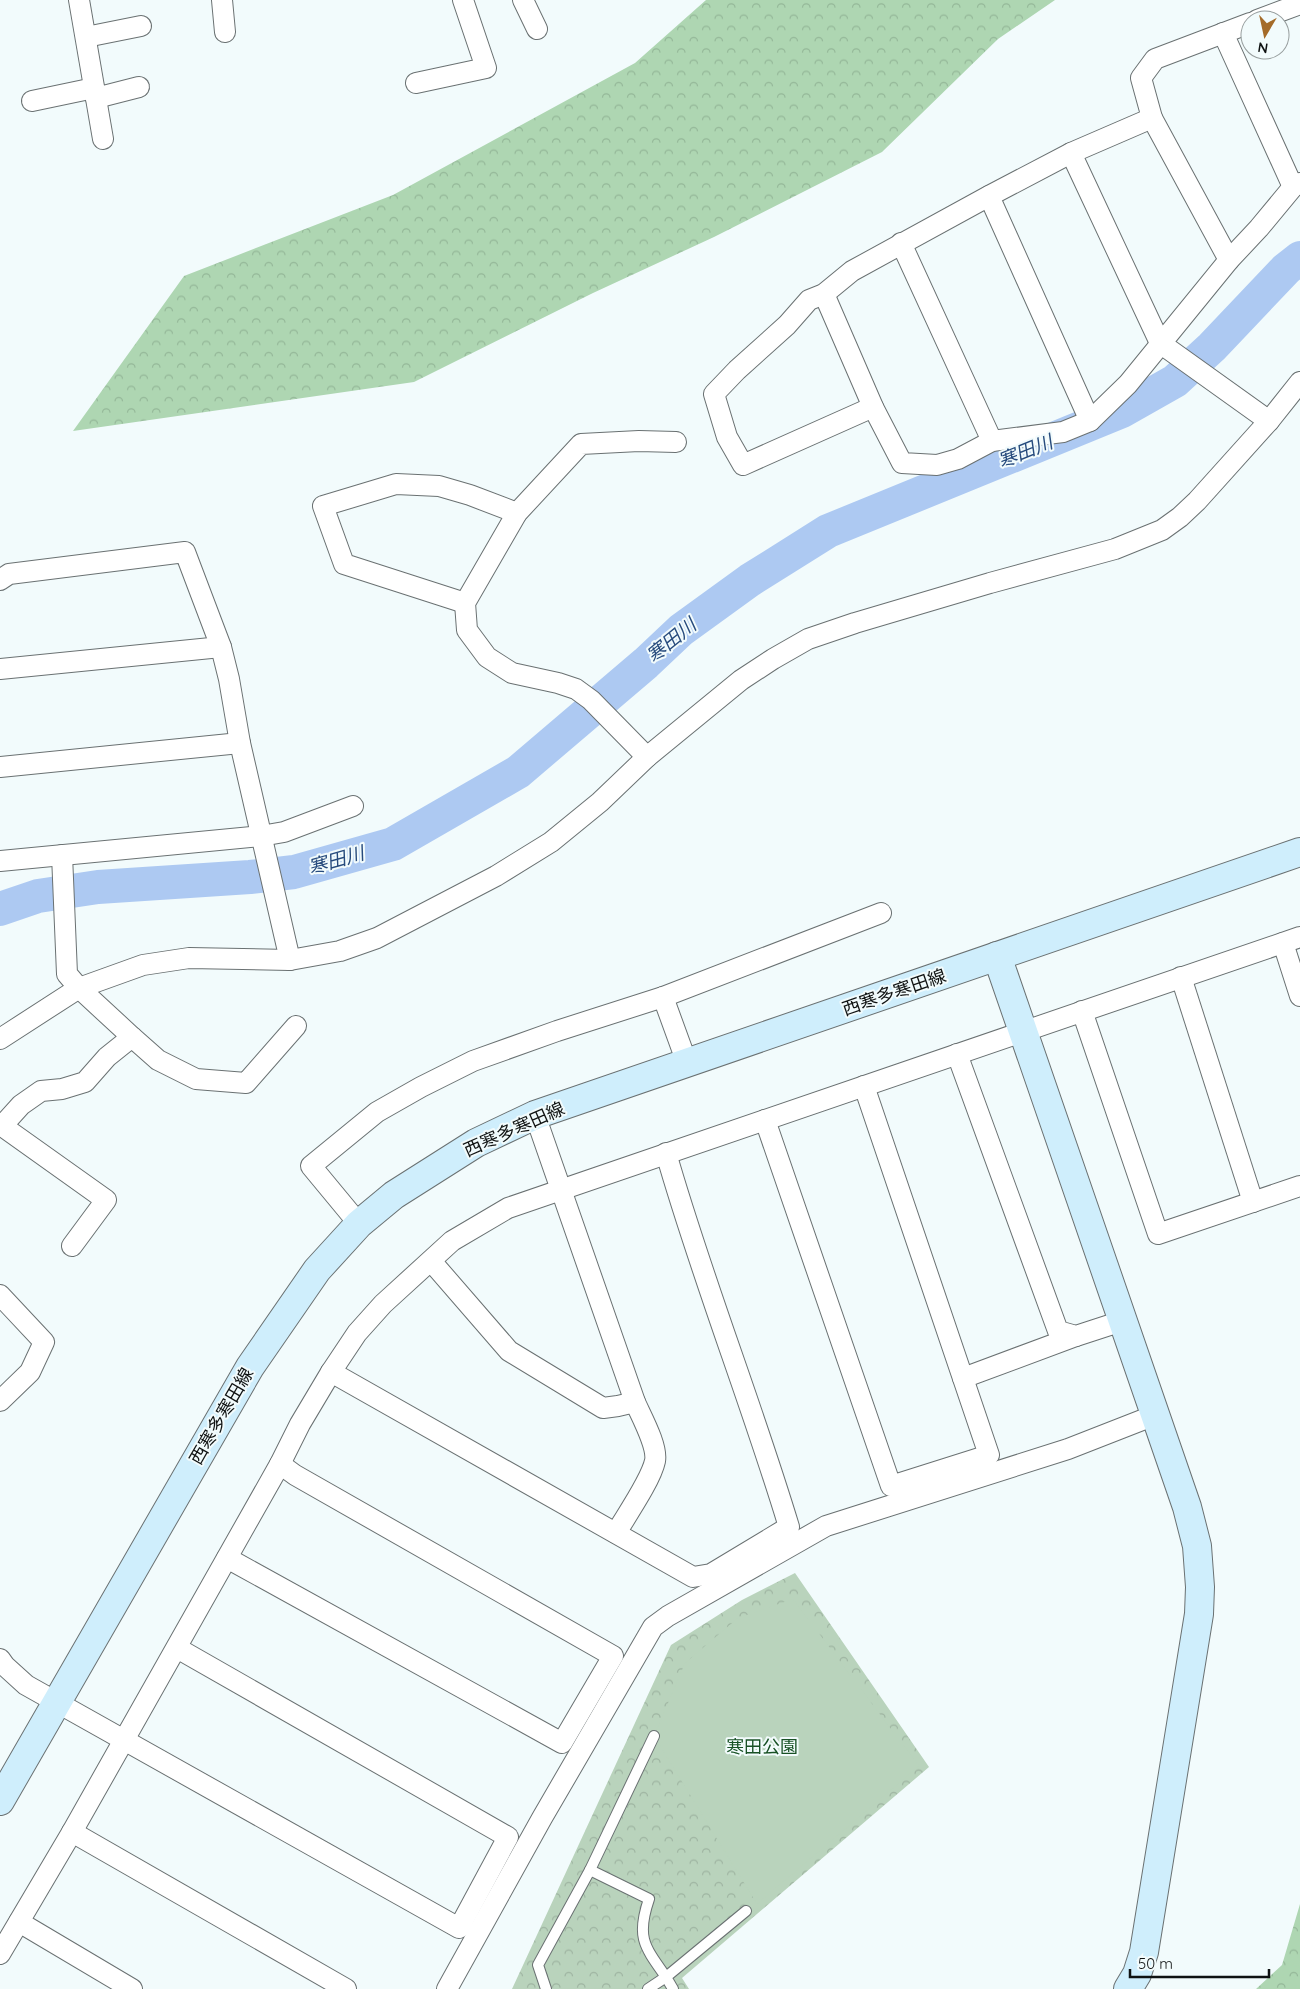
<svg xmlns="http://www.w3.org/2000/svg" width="1300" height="1989" font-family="Quicksand,'Noto Sans JP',sans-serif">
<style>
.forest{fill:url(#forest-crowns)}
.park{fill:url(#park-crowns)}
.garden{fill:#b9d3bc}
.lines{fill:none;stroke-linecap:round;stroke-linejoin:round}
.river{stroke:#adc9f2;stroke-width:34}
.lane-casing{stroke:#6a7172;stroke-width:12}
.street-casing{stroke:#6a7172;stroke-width:22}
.secondary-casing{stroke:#6a7172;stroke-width:30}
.lane{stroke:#fff;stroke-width:10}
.street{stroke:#fff;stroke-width:20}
.secondary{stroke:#cfeefc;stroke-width:28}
.labels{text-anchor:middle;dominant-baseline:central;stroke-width:4;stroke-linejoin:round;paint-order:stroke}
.street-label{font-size:18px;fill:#0f1212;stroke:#f2fbfc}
.park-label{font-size:18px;fill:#185125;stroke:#f2fbfc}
.water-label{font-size:19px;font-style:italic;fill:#274b7d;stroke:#f2fbfc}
</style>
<defs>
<pattern id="forest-crowns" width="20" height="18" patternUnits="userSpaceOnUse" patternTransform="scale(1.25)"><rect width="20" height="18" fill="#aed6b2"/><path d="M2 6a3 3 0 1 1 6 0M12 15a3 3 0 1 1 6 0" fill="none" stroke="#94b798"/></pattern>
<pattern id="park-crowns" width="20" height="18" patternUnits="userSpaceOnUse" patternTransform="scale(1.25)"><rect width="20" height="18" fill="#b9d3bc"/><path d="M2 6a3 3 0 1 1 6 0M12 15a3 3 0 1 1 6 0" fill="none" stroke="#9eb4a1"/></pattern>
</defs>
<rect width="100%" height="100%" fill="#f2fbfc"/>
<g class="forest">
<polygon points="706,0 1055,0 998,39 882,152 714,237 593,293 414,382 73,431 184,276 393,195 635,63"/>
<polygon points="1300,1904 1300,1989 1256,1989 1282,1965"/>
</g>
<polygon class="park" points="795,1573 929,1767 682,1978 689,1989 512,1989 671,1645 742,1600"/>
<polygon class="garden" points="793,1599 919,1766 757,1904 654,1736 685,1663 738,1618"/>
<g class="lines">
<polyline class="river" points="0,909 38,896 98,887 250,877 294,872 393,844 518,772 646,663 681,630 750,580 828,531 1122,411 1175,381 1212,347 1286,269 1300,258"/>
<defs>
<g id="lane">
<polyline points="546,1989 538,1965 590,1870"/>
<path d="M 648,1989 L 666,1977 C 644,1946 636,1937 649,1899 L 590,1870 L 654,1736"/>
<polyline points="673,1989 666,1977 746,1911"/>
</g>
<g id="street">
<polyline points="79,0 103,139"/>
<polyline points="222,0 225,32"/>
<polyline points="523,0 537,29"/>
<polyline points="1257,20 1300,4"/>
<polyline points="1223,33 1293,187"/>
<polyline points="86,37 141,26"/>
<polyline points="416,83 486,68 463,0"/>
<polyline points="96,98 139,87"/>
<polyline points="32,101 94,88"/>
<polyline points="1152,118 1229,260"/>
<polyline points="1071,153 1160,343 1269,421"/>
<polyline points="989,196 1090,421"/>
<polyline points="901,243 992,441"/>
<polyline points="824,294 873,407 902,463 937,465 958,459 992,441 1063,432 1090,421 1128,384 1229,260 1259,228 1293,187 1300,183"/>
<polyline points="873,407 743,465 727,437 714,394 737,370 787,325 809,300 824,294 852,271 989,196 1071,153 1152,118 1141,78 1155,59 1250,23"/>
<polyline points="0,580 9,574 185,552 221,647 229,679 240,743 290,960"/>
<polyline points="465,603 344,564 323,506 396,484 439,486 470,495 517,513"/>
<polyline points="0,669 221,647"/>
<polyline points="647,757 591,700 576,689 558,683 512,673 487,657 467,630 465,603 517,513 581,444 639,441 676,442"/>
<polyline points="0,767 240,743"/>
<polyline points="62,855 67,974 79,988 132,1037 107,1057 85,1082 62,1089 41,1091 21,1105 2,1126 106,1200 72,1246"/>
<polyline points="0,861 261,836 284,832 353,806"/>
<polyline points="1283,943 1300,996"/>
<polyline points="1181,977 1253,1202"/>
<polyline points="663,997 687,1063"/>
<polyline points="1082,1011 1158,1234 1300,1186"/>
<polyline points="132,1037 158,1060 196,1079 246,1083 296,1026"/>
<polyline points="0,1039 79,988 143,965 189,958 290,960 340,951 377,938 496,876 551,842 600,802 647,757 741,680 773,659 808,639 855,623 990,583 1115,549 1162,530 1180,517 1197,501 1269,421 1300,382"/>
<polyline points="957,1054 1058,1331 1076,1336 1122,1321"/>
<path d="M 535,1115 L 635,1402 C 641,1416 658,1446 655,1461 C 651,1480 626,1516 616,1533"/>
<polyline points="765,1120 891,1486 989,1455 864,1086"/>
<polyline points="359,1224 311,1166 377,1112 421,1087 473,1061 557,1031 663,997 881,913"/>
<polyline points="431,1261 509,1351 603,1408 618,1406 635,1402"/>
<polyline points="0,1295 44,1342 30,1372 0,1401"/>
<path d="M 331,1372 L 693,1577 L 711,1574 L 789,1527 C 751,1401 702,1279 666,1153"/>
<polyline points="963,1378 1076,1336"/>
<polyline points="227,1558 562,1743 613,1656 295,1475 280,1464"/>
<polyline points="0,1659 5,1666 26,1685 459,1928 508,1837 177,1648"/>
<polyline points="72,1832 346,1989"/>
<polyline points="19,1922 132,1989"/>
<polyline points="0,1954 72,1832 280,1464 300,1424 331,1372 357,1333 383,1304 452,1241 508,1208 1300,937"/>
<polyline points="447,1989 542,1818 653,1627 668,1616 826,1526 1068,1449 1155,1415"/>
</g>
<g id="secondary">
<polyline points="997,956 1187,1507 1197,1546 1200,1587 1199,1614 1144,1952 1137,1974 1128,1989"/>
<polyline points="0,1801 250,1367 317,1270 359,1224 394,1195 476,1143 535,1115 1300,852"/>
</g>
</defs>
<use href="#lane" class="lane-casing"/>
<use href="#street" class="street-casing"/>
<use href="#secondary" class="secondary-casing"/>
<use href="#lane" class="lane"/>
<use href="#street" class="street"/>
<use href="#secondary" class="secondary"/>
</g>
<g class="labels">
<g class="street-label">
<text transform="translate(894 992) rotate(-19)">西寒多寒田線</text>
<text transform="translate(514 1129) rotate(-24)">西寒多寒田線</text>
<text transform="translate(221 1416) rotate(-60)">西寒多寒田線</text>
</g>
<g class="park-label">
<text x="762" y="1746">寒田公園</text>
</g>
<g class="water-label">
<text transform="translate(1025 451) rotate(-22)">寒田川</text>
<text transform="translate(671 640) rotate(-39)">寒田川</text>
<text transform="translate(336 860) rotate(-16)">寒田川</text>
</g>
</g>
<g transform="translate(1265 35) rotate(189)"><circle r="24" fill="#f2fbfc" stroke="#979e9e"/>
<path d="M0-4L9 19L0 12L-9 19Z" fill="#a46b29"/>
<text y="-8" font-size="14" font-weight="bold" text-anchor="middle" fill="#0f1212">N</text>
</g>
<path d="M1130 1969v8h139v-8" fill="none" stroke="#0f1212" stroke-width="2.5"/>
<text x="1138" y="1969" font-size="15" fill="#0f1212" stroke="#f2fbfc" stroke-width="4" paint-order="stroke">50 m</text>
</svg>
